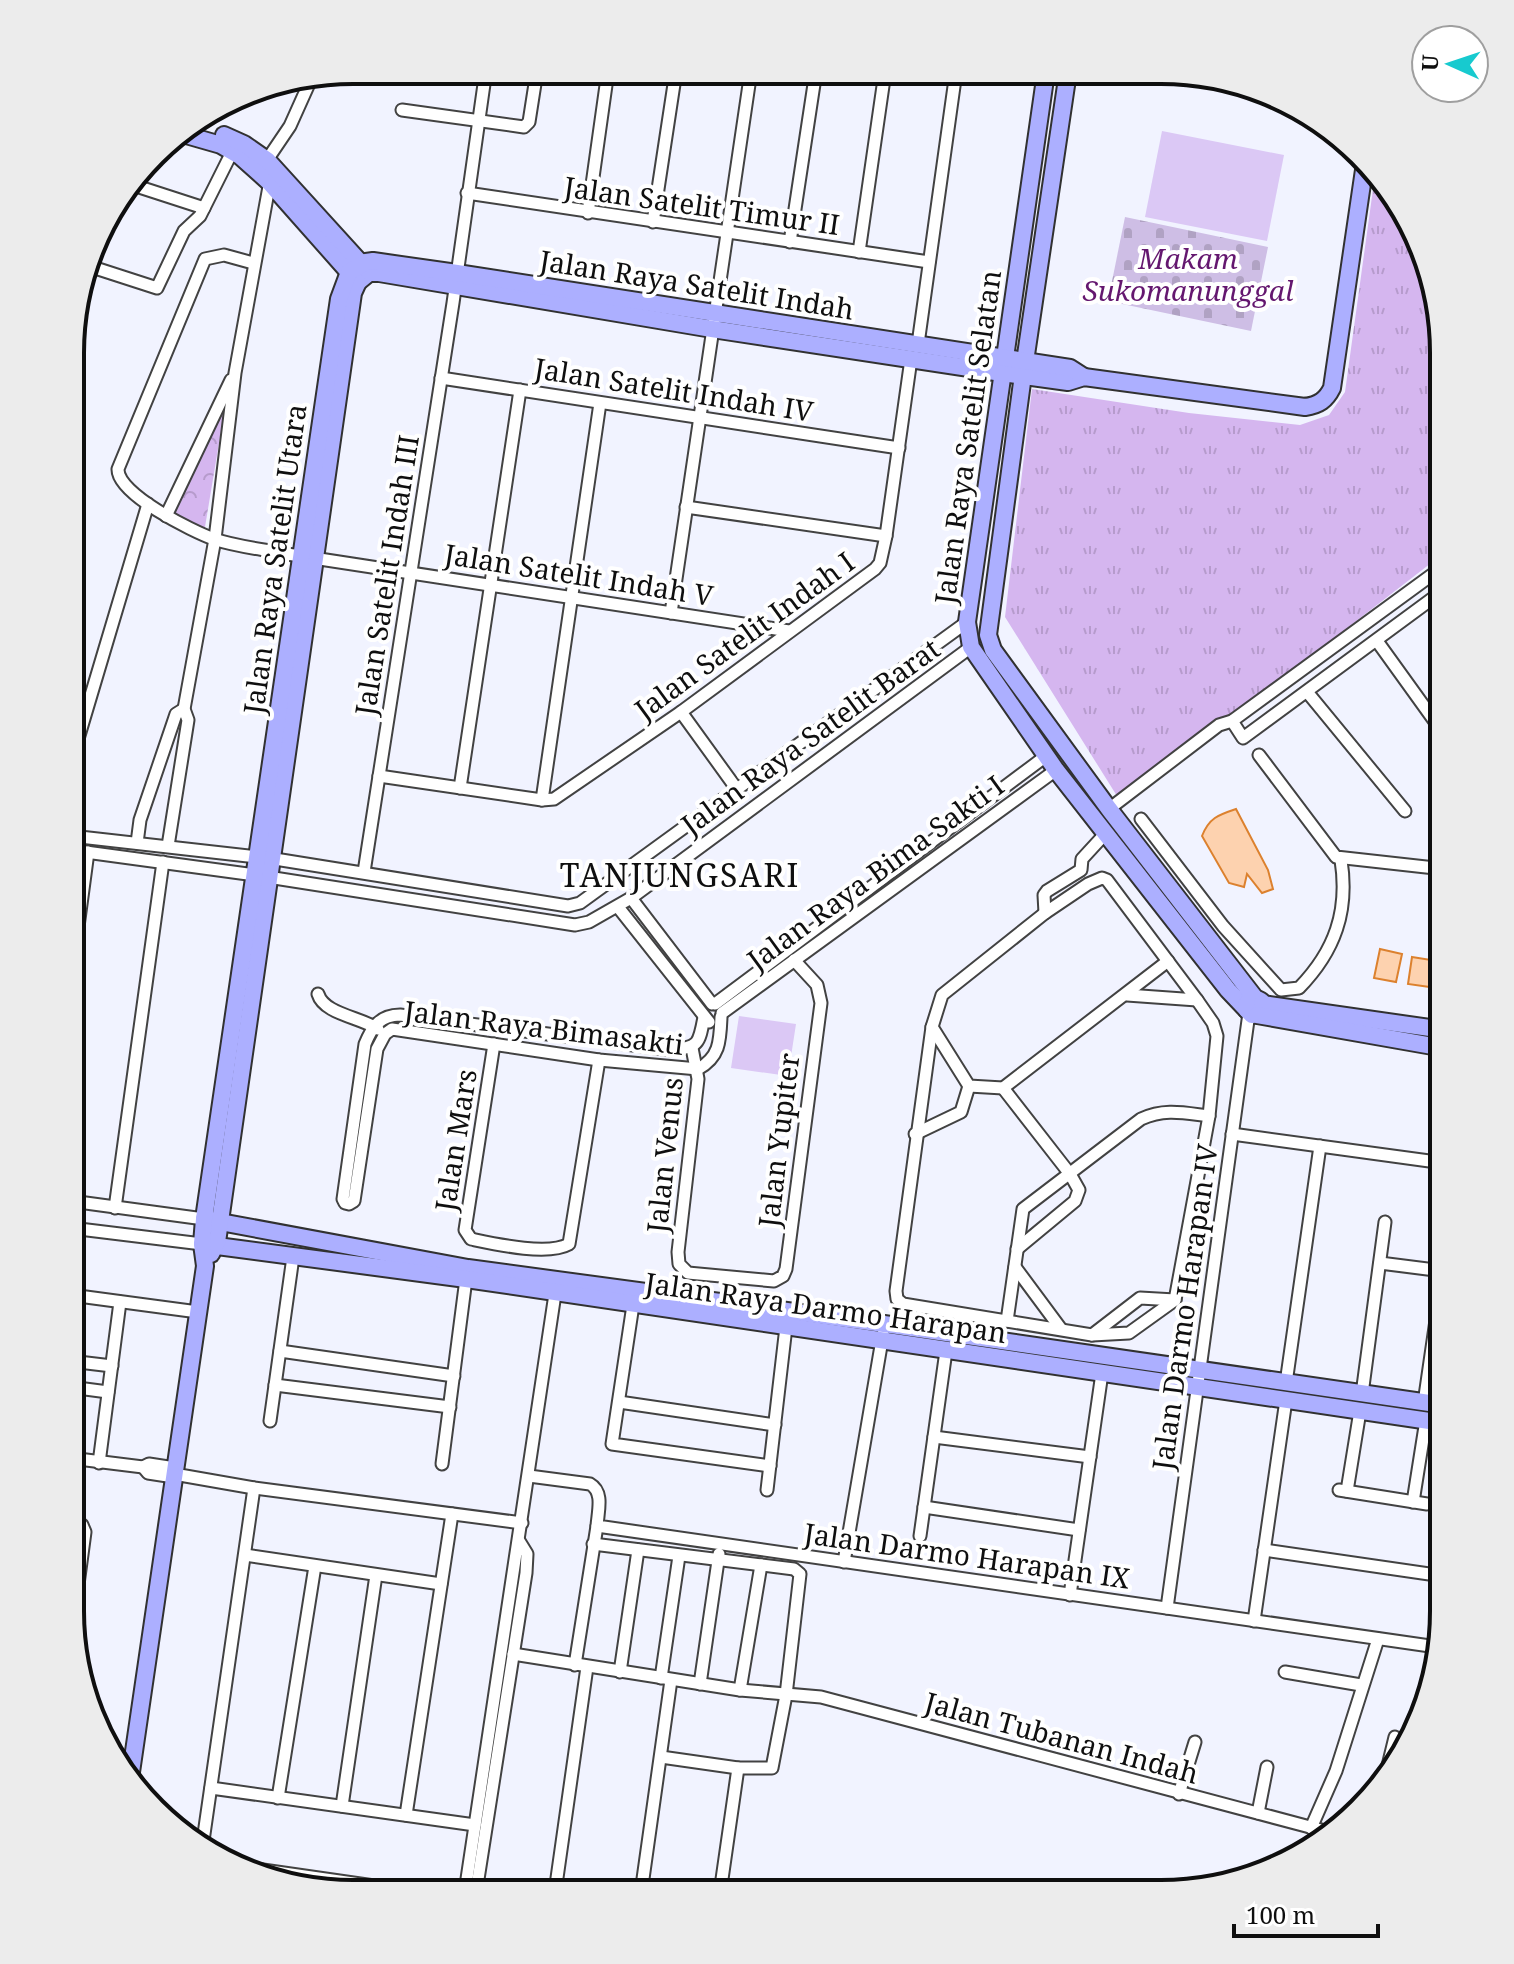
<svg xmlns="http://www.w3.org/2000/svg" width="1514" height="1964" font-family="'Noto Serif',serif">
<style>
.grass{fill:url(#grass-tufts)}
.cemetery{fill:url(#cemetery-stones)}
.park{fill:url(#park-crowns)}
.pitch{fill:#dbc8f5}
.water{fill:#fdd2af;stroke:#dc812e;stroke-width:2}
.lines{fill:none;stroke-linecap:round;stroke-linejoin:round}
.street-casing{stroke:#424242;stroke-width:15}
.secondary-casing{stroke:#313131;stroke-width:20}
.street{stroke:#fff;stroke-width:11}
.secondary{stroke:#acafff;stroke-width:16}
.labels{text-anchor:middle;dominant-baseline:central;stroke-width:8;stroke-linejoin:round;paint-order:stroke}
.street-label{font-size:28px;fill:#0f0f0f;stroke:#fff}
.park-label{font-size:28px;font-style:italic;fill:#64176f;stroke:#fff}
.quarter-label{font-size:32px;letter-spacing:2px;fill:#0f0f0f;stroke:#fff}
.rim{fill:none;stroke:#0f0f0f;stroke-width:4}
</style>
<defs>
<pattern id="grass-tufts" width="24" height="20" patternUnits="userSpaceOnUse" patternTransform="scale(2)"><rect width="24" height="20" fill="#d5b6ef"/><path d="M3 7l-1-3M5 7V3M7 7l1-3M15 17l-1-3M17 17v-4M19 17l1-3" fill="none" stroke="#b69bcc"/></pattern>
<pattern id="cemetery-stones" width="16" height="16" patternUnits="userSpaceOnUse" patternTransform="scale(2)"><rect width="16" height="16" fill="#cebee5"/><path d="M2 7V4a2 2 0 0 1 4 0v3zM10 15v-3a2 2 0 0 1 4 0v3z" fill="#b0a2c3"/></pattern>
<pattern id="park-crowns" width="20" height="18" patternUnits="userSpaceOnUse" patternTransform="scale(2)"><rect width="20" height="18" fill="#d5b6ef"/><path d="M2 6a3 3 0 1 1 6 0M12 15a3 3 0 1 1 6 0" fill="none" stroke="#b69bcc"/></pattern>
</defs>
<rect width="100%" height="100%" fill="#f1f3ff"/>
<polygon class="grass" points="1374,182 1415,228 1444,353 1444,553 1284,677 1117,796 1005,617 1032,389 1189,413 1300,425 1329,415 1345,392"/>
<polygon class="cemetery" points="1125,217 1268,247 1251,331 1108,301"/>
<polygon class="park" points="227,395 204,533 171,515"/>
<g class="pitch">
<polygon points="1162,131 1284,155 1267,241 1145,217"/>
<polygon points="739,1016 796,1024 788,1076 731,1068"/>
</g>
<g class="water">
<path d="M 1236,809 L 1268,870 L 1273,889 L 1262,893 L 1247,874 L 1244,887 L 1229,883 L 1202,836 C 1209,818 1218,815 1236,809 Z"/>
<polygon points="1380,949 1402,954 1396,982 1374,978"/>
<polygon points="1412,957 1444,962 1444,989 1408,984"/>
</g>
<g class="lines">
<defs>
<g id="street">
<polyline points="402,110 524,127 529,122 537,71"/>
<polyline points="267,160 290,126 312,77"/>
<polyline points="130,184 204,208"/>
<polyline points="467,193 929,262"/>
<polyline points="588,213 608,71"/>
<polyline points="653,222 676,71"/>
<polyline points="790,242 816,71"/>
<polyline points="859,252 885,72"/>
<path d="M 253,263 L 224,255 L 205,259 L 118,469 C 117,494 192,531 214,539 C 237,547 263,549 287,554 L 789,631"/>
<polyline points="89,266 157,288 184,231 200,216 233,150"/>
<polyline points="918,344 956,72"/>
<polyline points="441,378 899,448"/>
<polyline points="686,507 886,536"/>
<polyline points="166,516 231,380"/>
<polyline points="1432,599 1444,614"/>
<polyline points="671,613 751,71"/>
<polyline points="1377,641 1444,734"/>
<polyline points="1308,693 1405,811"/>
<polyline points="681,712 736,788"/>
<polyline points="1232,721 1243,738 1444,590"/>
<polyline points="1259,755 1336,857 1435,868"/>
<polyline points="72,759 148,504"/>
<polyline points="379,776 542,800 554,799 681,712 875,569 880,563 886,536 911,359"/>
<polyline points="460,788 520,390"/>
<polyline points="542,800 600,403"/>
<polyline points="1109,809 1219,725 1232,721 1444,566"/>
<path d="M 1141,819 L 1223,926 L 1281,990 L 1299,988 C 1335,951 1349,911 1341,860"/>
<polyline points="71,836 275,859 568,906 580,903 967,622"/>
<polyline points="137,843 140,820 173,723 176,714 184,709"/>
<polyline points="168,846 188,720 184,709 215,539 235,373 270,181"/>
<polyline points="71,850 255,875 575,925 589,922 631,898 971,647"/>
<polyline points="364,872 453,303 486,70"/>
<polygon points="1102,878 1107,880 1197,1000 1213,1023 1217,1036 1209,1116 1175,1300 1129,1333 1092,1335 903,1304 897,1299 896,1291 932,1027 942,995 1045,913 1088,884"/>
<path d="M 1444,879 C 1432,872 1434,862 1444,854"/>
<polyline points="631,898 712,1004"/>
<polyline points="618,907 709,1022"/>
<polyline points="1045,913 1044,895 1047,891 1081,870 1082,859 1105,834"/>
<polyline points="71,979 88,852"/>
<path d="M 318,994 C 324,1014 360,1017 378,1029"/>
<polyline points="1127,995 1197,1000"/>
<polyline points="715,1004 1046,756"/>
<polyline points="722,1013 1056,770"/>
<path d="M 704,1017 C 699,1044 699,1047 672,1050 L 400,1015 C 380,1015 372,1027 365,1044 L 343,1199 L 345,1203 L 349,1204 L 354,1201 L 377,1049 L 385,1034 L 392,1029 L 599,1060 L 698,1069 C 720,1057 720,1041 721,1017"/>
<polyline points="932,1027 969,1086 1003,1088 1168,961"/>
<path d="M 494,1044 L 465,1230 L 471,1239 C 495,1244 548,1256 569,1244 L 599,1060"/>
<polyline points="692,1048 698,1079 678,1252 679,1264 688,1273 774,1281 783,1276 786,1269 821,1003 817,985 794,960"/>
<polyline points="1003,1088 1070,1174 1079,1190 1075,1201 1017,1249"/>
<polyline points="915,1134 961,1112 969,1086"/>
<polyline points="1232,1134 1444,1163"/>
<polyline points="71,1201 204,1219"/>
<polyline points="115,1208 163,862"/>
<polyline points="71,1228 202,1244"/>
<polyline points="1380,1263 1443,1271"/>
<polyline points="1015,1267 1061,1329"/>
<polyline points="71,1295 198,1312"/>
<polyline points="633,1305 612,1444 770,1466"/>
<path d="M 1007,1321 L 1023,1209 L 1141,1119 C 1165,1108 1184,1113 1209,1116"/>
<polyline points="1092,1335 1140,1298 1175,1300"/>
<polyline points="280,1351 454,1376"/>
<polyline points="70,1361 112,1366"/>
<polyline points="1286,1383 1320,1146"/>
<polyline points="275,1385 450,1407"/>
<polyline points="70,1387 108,1392"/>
<polyline points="1362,1394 1385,1222"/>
<polyline points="619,1402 775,1425"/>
<polyline points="1424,1403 1444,1265"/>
<polyline points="270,1421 293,1257"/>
<polyline points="934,1437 1090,1457"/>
<polyline points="70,1458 143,1467 149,1464 175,1468"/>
<polyline points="99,1463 120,1302"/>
<polyline points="442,1464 466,1279"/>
<polyline points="143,1467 148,1473 174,1477"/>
<polyline points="174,1474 254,1488 522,1523"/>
<path d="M 529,1476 L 590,1484 C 604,1492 598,1511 597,1526 L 1437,1647"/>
<polyline points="767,1490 786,1327"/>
<polyline points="1339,1490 1427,1504"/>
<polyline points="1347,1491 1360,1411"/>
<polyline points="1413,1502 1426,1420"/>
<polyline points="924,1507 1079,1530"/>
<polyline points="70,1523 82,1525 85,1532 73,1622"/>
<polyline points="920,1536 946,1351"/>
<polyline points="593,1544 794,1569 800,1574 786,1695 772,1768 738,1768 661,1757"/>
<polyline points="1264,1550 1443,1576"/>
<polyline points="245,1555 441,1584"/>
<polyline points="844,1562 883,1334"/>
<polyline points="1070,1595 1102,1373"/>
<polyline points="1167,1608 1249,1013"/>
<polyline points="1254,1621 1286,1400"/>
<polyline points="513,1654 740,1690 821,1697 1325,1831"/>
<polyline points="575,1665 597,1526"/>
<polyline points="620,1672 638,1550"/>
<polyline points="1285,1672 1361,1685"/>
<polyline points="661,1678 679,1556"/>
<polyline points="700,1684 719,1554"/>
<polyline points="740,1690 761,1565"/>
<polyline points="1385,1778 1395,1737"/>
<polyline points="211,1788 475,1825"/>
<polyline points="1179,1794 1195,1742"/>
<polyline points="278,1798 315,1566"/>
<polyline points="342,1806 376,1575"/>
<polyline points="1258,1813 1267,1767"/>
<polyline points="406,1815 452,1514"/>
<polyline points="1311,1828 1336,1771 1378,1639"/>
<polyline points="202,1848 254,1488"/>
<polyline points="256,1869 416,1892"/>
<polyline points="465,1892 555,1294"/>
<polyline points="476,1892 526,1573 527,1554 519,1541"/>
<polyline points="555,1892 587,1667"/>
<polyline points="641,1893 671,1680"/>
<polyline points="720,1893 738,1768"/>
</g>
<g id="secondary">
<polyline points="1046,72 967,622 971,647 1056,770 1228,990 1247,1010"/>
<polyline points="1068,72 1023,375 988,635 993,650 1109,809 1255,998 1261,1001 1262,1011 1252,1015 1247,1010 1246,1005 1250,999 1255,998"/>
<polyline points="179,133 221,145 240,156 269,182 354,278"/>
<polyline points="224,135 244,144 267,160 368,271"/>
<path d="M 358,282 L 369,273 L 379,273 L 712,329 L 1002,373 L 1068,382 L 1084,377 L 1305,407 C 1319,405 1326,400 1332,388 L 1364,170"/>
<polyline points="1262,1004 1444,1030"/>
<polyline points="1257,1015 1444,1048"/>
<polyline points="204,1219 468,1268 884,1324 1443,1405"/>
<polyline points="202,1244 466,1279 1443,1423"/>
<polyline points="211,1254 217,1242 353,293 358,282"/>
<polyline points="131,1772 205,1266 202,1244 204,1219 339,299 349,272 366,262 373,261 457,273 1070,368 1084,377"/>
</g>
</defs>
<use href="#street" class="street-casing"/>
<use href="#secondary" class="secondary-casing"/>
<use href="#street" class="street"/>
<use href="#secondary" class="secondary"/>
</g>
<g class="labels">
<g class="street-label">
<text transform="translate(702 205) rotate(8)">Jalan Satelit Timur II</text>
<text transform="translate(697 284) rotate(9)">Jalan Raya Satelit Indah</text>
<text transform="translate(674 389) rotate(9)">Jalan Satelit Indah IV</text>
<text transform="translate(967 437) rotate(-82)">Jalan Raya Satelit Selatan</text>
<text transform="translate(274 559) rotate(-82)">Jalan Raya Satelit Utara</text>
<text transform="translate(579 574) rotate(9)">Jalan Satelit Indah V</text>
<text transform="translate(386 575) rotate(-81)">Jalan Satelit Indah III</text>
<text transform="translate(744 635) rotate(-36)">Jalan Satelit Indah I</text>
<text transform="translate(810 736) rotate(-36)">Jalan Raya Satelit Barat</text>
<text transform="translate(875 872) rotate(-36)">Jalan Raya Bima Sakti I</text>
<text transform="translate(544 1027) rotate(7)">Jalan Raya Bimasakti</text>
<text transform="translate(455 1140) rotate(-81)">Jalan Mars</text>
<text transform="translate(778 1140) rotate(-83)">Jalan Yupiter</text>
<text transform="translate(664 1155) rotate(-84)">Jalan Venus</text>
<text transform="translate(826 1307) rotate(8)">Jalan Raya Darmo Harapan</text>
<text transform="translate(1184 1307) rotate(-82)">Jalan Darmo Harapan IV</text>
<text transform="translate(967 1555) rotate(8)">Jalan Darmo Harapan IX</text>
<text transform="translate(1062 1737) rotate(15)">Jalan Tubanan Indah</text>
</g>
<g class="park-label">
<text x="1188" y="258">Makam<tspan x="1188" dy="32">Sukomanunggal</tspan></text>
</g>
<g class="quarter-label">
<text x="680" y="874">TANJUNGSARI</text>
</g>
</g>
<path d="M0 0H1514V1964H0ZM353 84H1161A269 269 0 0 1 1430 353V1611A269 269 0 0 1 1161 1880H353A269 269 0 0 1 84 1611V353A269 269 0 0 1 353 84Z" fill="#ececec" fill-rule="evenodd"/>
<path class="rim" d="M353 84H1161A269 269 0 0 1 1430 353V1611A269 269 0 0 1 1161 1880H353A269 269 0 0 1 84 1611V353A269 269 0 0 1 353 84Z"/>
<g transform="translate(1450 64) rotate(273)"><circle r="38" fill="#ffffff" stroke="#9f9f9f" stroke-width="2"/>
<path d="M0-6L14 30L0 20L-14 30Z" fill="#17cacf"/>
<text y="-12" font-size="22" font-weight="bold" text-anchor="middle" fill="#0f0f0f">U</text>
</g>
<path d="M1234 1924v12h144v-12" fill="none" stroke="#0f0f0f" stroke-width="4"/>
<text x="1246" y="1924" font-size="24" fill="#0f0f0f" stroke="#ffffff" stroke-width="6" paint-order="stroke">100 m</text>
</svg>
